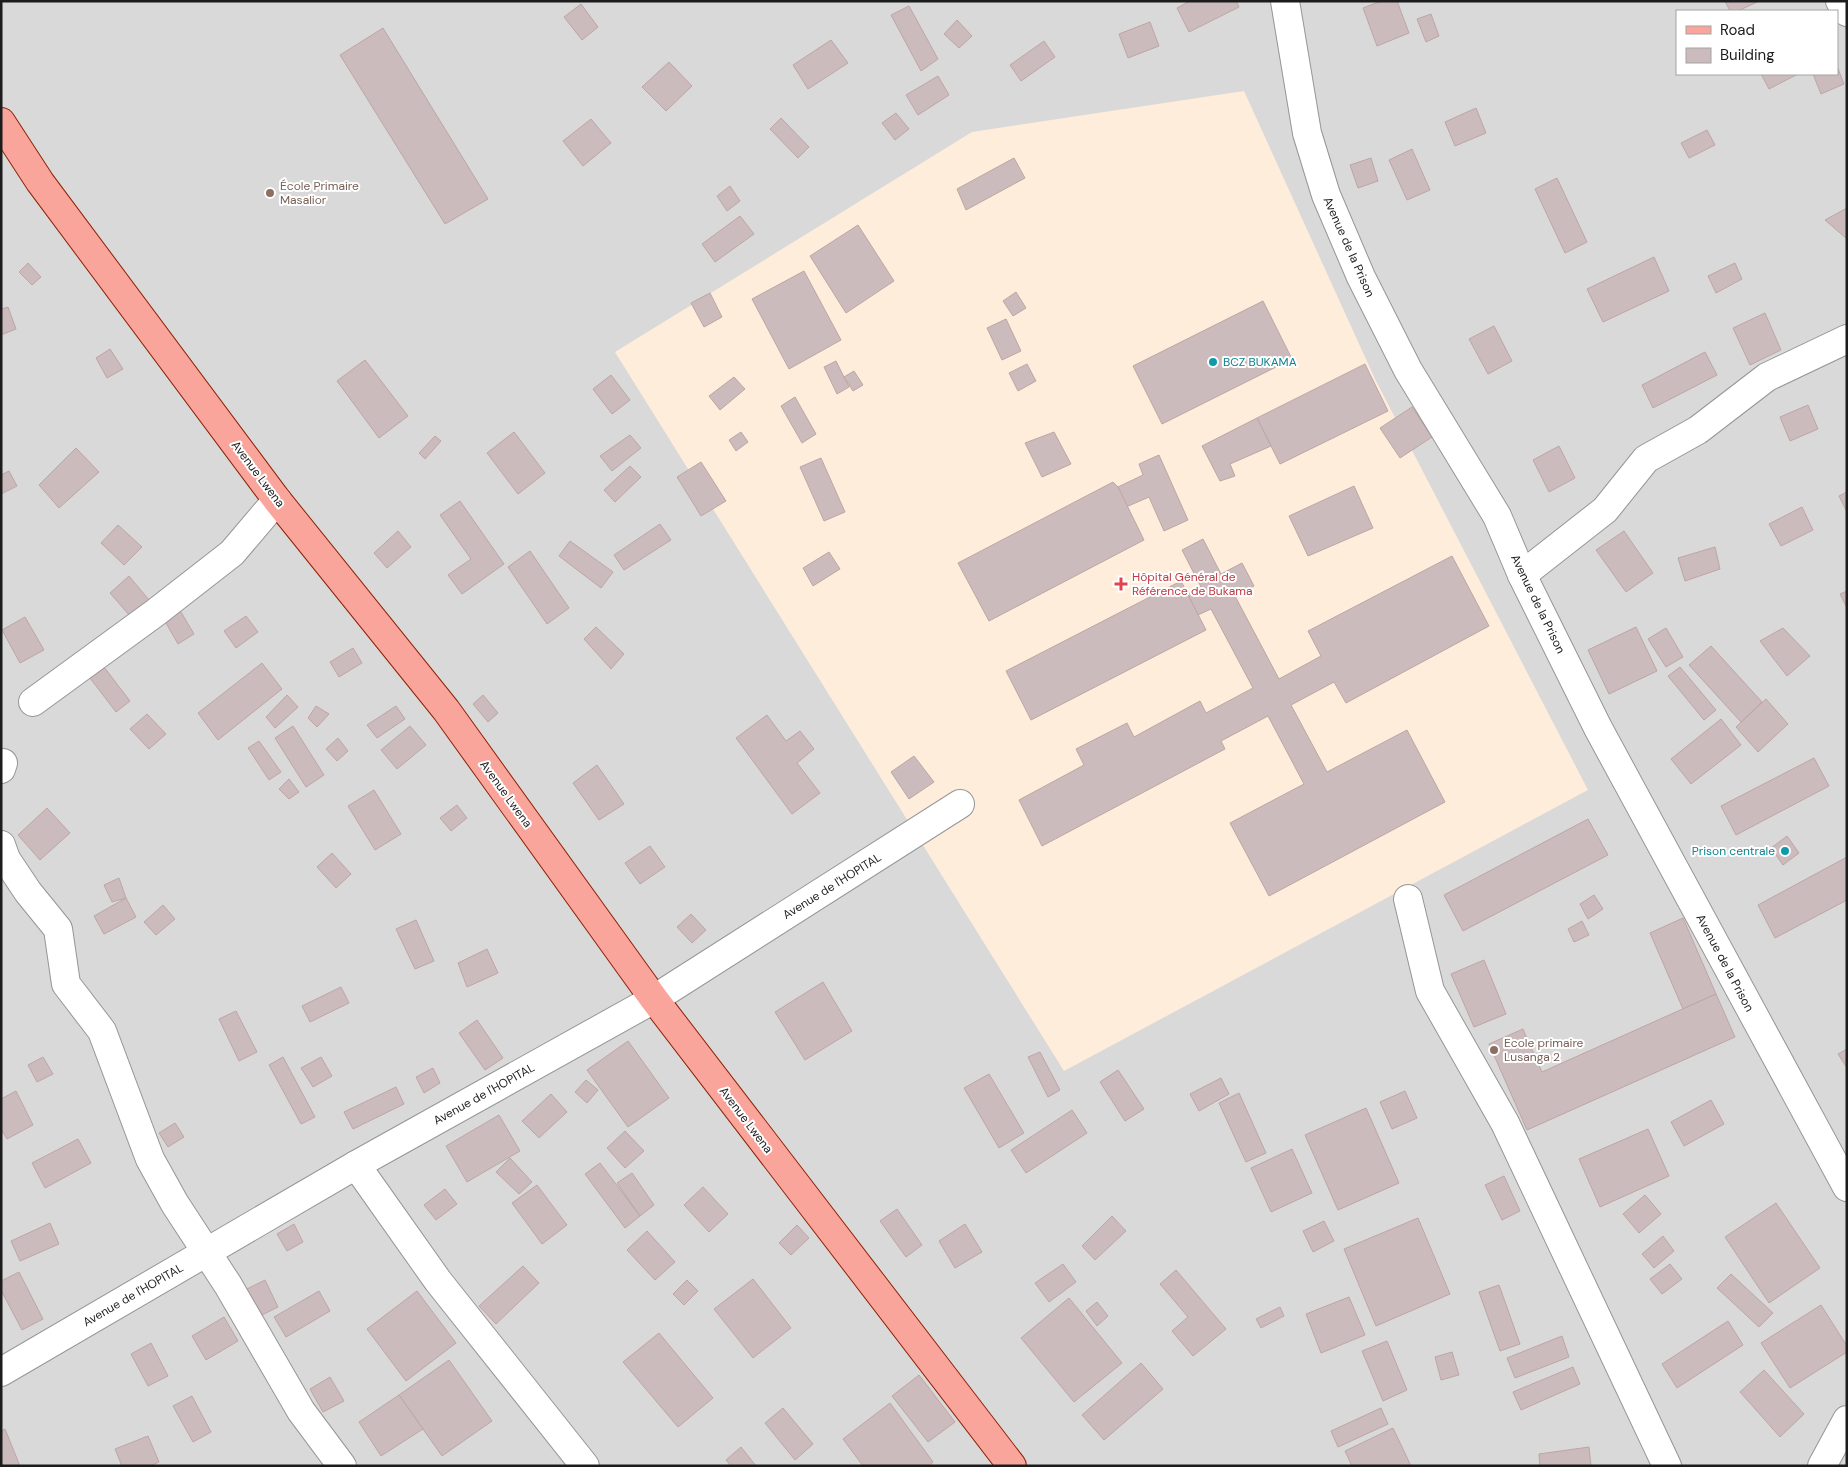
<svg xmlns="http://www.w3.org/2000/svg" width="1848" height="1467" font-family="'DM Sans',sans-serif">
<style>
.residential{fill:#dad9d9;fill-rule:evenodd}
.education{fill:#feedda}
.building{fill:#ccbbbc;stroke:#bea5a5}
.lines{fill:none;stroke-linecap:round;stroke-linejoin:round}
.minor-casing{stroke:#969696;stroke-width:30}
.major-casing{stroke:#8f2104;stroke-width:30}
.minor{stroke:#fff;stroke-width:28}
.major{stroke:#f9a59b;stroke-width:28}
.education-dot{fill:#8d6e63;stroke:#fff;stroke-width:2}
.culture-dot{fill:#0f9aa8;stroke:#fff;stroke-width:2}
.health-dot{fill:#e0444e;stroke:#fff;stroke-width:2}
.labels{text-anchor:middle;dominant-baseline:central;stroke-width:4;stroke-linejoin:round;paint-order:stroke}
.education-label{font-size:12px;fill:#785e54;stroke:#fff;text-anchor:start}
.street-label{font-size:12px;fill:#1c1c1c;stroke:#fff}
.culture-label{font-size:12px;fill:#0d838f;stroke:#fff;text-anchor:start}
.health-label{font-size:12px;fill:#be3a42;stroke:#fff;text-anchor:start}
</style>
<rect width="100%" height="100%" fill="#ede4e2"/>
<path class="residential" d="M 1,1 L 1847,1 L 1847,1466 L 1,1466 ZM 1677,11 L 1837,11 L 1837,74 L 1677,74 Z"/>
<polygon class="education" points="1244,91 1375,379 1588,790 1064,1071 615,352 972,132"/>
<g class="building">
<polygon points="1190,1 1236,1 1239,7 1189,32 1177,8"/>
<polygon points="1381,1 1397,1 1409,33 1377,46 1363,8"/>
<polygon points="1725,1 1759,1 1738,11 1730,11"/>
<polygon points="581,4 598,27 582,40 564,17"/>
<polygon points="909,6 938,59 921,71 891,15"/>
<polygon points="1431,14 1439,36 1426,42 1417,19"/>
<polygon points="957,20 972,36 959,48 944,34"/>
<polygon points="1150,22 1159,46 1128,58 1119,34"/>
<polygon points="383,28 488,199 445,224 340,55"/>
<polygon points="831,40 848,63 808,89 793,65"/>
<polygon points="1044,41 1055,57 1021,81 1010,65"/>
<polygon points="669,62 692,86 666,111 642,87"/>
<polygon points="1837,66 1844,84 1821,94 1813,74 1837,74"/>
<polygon points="1761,74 1798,74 1769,89"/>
<polygon points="938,76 949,95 918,115 906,95"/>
<polygon points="1476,108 1486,133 1455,146 1445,122"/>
<polygon points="896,113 909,129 895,140 882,123"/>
<polygon points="781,118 809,147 798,158 770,129"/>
<polygon points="591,119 611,143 583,166 563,141"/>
<polygon points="1707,130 1715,145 1689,158 1681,143"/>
<polygon points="1412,149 1430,190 1407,200 1389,160"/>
<polygon points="1014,158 1025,178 966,210 957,189"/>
<polygon points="1371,158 1378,181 1358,188 1350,165"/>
<polygon points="1557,178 1587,242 1565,253 1535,189"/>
<polygon points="730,186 740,201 727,211 717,196"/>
<polygon points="1847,208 1847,239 1825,220"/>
<polygon points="740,216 754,234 715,262 702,244"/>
<polygon points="858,225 894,281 846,313 810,256"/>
<polygon points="1654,257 1669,291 1603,322 1587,289"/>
<polygon points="28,263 41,277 32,285 19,272"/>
<polygon points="1735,263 1742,279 1716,293 1708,276"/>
<polygon points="804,271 841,340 789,369 752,299"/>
<polygon points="1016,292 1026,308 1013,316 1003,301"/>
<polygon points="710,293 722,317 704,327 691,303"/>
<polygon points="1263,301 1292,359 1162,424 1133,366"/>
<polygon points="8,307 16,329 1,335 1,309"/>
<polygon points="1765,313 1781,350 1750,365 1733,328"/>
<polygon points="1006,319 1021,351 1002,360 987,328"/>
<polygon points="1494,326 1512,361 1488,374 1469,339"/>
<polygon points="110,349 123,369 107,378 96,358"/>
<polygon points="1705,352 1717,375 1653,408 1642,385"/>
<polygon points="365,360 408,416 379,438 337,381"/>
<polygon points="836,361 849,387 837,394 824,367"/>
<polygon points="1027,364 1036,381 1018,391 1009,373"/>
<polygon points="1365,364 1388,411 1280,464 1257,418"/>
<polygon points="854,371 863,385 853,391 844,377"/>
<polygon points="611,375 630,400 612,414 593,389"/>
<polygon points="734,377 745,389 720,410 709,396"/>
<polygon points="795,397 816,434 802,443 781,406"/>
<polygon points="1808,405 1818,429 1790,441 1780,417"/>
<polygon points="1412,407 1432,437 1400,458 1380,428"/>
<polygon points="1257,418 1271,446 1230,464 1235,476 1220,481 1202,446"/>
<polygon points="514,432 545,473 518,494 487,453"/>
<polygon points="741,432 748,442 736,451 729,440"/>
<polygon points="1054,432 1071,464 1042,477 1025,443"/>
<polygon points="630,435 641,448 612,471 600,456"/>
<polygon points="435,436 441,441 425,459 419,453"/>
<polygon points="1559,446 1575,478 1549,492 1533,460"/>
<polygon points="76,448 99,472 59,508 39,485"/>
<polygon points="1159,455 1188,520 1164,531 1149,497 1126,507 1118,487 1143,475 1139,464"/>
<polygon points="821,458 845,512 824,521 800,467"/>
<polygon points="701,462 726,501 701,516 677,477"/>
<polygon points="630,466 641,477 615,502 604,490"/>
<polygon points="9,471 17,486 1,494 1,475"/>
<polygon points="1113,482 1118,487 1144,540 989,621 958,563"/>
<polygon points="1354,486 1373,528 1308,556 1289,516"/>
<polygon points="1847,492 1847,512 1839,496"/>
<polygon points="460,501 504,564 462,594 448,575 471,559 440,515"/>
<polygon points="1802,507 1813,530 1781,546 1769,524"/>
<polygon points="660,524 671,540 624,570 614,555"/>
<polygon points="118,525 142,547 124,565 101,543"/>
<polygon points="398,531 411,547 387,568 374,553"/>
<polygon points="1624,531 1653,573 1626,592 1596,550"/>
<polygon points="1203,539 1221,574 1242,563 1254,586 1235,596 1279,679 1321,656 1308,631 1452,556 1489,626 1346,703 1334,682 1291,705 1327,772 1407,730 1445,802 1269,896 1230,823 1304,784 1268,716 1221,741 1225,749 1042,846 1019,800 1084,765 1076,749 1127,723 1134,737 1200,701 1206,713 1253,688 1211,609 1198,615 1187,594 1201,587 1182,550"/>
<polygon points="570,541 613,572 601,588 559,556"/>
<polygon points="1715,547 1720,569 1685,581 1678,558"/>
<polygon points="530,551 569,608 547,624 508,567"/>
<polygon points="829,552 840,569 813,586 803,568"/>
<polygon points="129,576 149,600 130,616 110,593"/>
<polygon points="1181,581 1206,630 1031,720 1006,671"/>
<polygon points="1847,591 1847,608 1840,594"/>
<polygon points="178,607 194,634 178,644 162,616"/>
<polygon points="246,616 258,632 236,648 224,631"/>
<polygon points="25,617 44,650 20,663 2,630"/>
<polygon points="596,627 624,654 611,669 584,639"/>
<polygon points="1636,627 1657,671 1609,694 1588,650"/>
<polygon points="1666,628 1683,657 1666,667 1648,639"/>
<polygon points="1783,628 1810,656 1787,676 1760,641"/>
<polygon points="1711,646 1762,702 1741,722 1689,665"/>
<polygon points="353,648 362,663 339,677 330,662"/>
<polygon points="262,663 282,689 218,740 198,713"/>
<polygon points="104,667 130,701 116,712 90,678"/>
<polygon points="1680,667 1716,710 1704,720 1668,676"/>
<polygon points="287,695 298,707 275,728 266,717"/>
<polygon points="483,695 498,713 488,722 473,704"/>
<polygon points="1766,699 1788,724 1758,752 1736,727"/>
<polygon points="316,706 329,714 317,727 308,718"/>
<polygon points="396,706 405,719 377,738 367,725"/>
<polygon points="147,714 166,734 149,749 130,729"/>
<polygon points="767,715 786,741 800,731 814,749 797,763 820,793 792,814 736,738"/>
<polygon points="1721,719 1741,745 1691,784 1671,759"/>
<polygon points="293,726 324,775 306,787 275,738"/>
<polygon points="410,726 426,745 397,769 381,750"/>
<polygon points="338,738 348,751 337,761 326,749"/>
<polygon points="259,741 281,772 269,780 248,748"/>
<polygon points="914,756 934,782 909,799 891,772"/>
<polygon points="1814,758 1829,786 1736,835 1721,806"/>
<polygon points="597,765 624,804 599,820 573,783"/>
<polygon points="289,779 299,792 289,799 279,789"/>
<polygon points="374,790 401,834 375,850 348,806"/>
<polygon points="457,805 467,818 451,831 440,818"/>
<polygon points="47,808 70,833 40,860 18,835"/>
<polygon points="1588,819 1608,855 1463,931 1444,895"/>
<polygon points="1787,836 1799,853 1783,865 1771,848"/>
<polygon points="650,846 665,867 640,884 625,863"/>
<polygon points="332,853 351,874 336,888 317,867"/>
<polygon points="1847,857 1847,900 1775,938 1758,905"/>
<polygon points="119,878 126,898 112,902 104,885"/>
<polygon points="1594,895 1603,909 1588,919 1580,904"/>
<polygon points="126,898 136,917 104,934 94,916"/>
<polygon points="163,905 175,919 156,935 144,922"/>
<polygon points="691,914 706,930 692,943 677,927"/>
<polygon points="1683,918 1716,994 1683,1009 1650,933"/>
<polygon points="416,920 434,961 415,969 396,929"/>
<polygon points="1582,921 1589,935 1574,942 1568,929"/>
<polygon points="487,949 498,973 467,987 458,963"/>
<polygon points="1484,960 1506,1014 1474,1027 1451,974"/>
<polygon points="823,982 852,1031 805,1060 775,1012"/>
<polygon points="341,987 349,1003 310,1022 302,1006"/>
<polygon points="1716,994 1735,1037 1527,1130 1489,1044 1523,1029 1542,1072"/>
<polygon points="236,1011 257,1052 239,1061 219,1019"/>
<polygon points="477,1020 503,1058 485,1070 459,1033"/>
<polygon points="628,1041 669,1098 628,1127 587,1070"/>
<polygon points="1847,1049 1847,1068 1838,1054"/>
<polygon points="1040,1052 1060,1090 1048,1097 1028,1057"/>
<polygon points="43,1057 53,1074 37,1082 28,1065"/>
<polygon points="283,1057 315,1117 301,1124 269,1065"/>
<polygon points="321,1057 332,1076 313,1087 301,1068"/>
<polygon points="433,1068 440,1083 424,1093 416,1077"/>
<polygon points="1118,1070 1144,1109 1125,1121 1100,1082"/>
<polygon points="989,1074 1024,1133 999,1148 964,1088"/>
<polygon points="1221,1078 1229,1094 1199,1111 1190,1094"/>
<polygon points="586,1080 598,1090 587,1103 575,1092"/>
<polygon points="396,1087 404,1104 353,1129 344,1112"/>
<polygon points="16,1091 33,1125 7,1139 1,1129 1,1099"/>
<polygon points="1405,1091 1417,1118 1392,1129 1380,1102"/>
<polygon points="1239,1093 1266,1153 1246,1162 1219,1103"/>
<polygon points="551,1094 567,1112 539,1138 522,1121"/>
<polygon points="1711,1100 1724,1124 1684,1146 1671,1122"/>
<polygon points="1366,1108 1399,1183 1338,1210 1305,1135"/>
<polygon points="1072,1110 1087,1133 1026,1173 1011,1150"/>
<polygon points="499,1115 520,1151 467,1182 446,1146"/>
<polygon points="175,1123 184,1137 168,1147 159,1133"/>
<polygon points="1648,1129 1669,1176 1600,1207 1579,1159"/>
<polygon points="625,1131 644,1151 625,1168 607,1148"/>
<polygon points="78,1139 91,1163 45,1188 32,1163"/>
<polygon points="1292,1149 1312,1193 1271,1212 1251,1168"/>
<polygon points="510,1158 532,1182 519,1194 496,1172"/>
<polygon points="600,1163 640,1216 625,1228 585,1174"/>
<polygon points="632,1173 654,1205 640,1216 617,1183"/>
<polygon points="1504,1176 1520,1211 1502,1220 1485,1185"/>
<polygon points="537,1185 567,1225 542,1244 512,1203"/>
<polygon points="703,1187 728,1214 709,1232 684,1205"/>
<polygon points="445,1189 457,1204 436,1220 424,1205"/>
<polygon points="1645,1195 1661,1214 1639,1233 1623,1214"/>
<polygon points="1776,1203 1820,1268 1769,1303 1725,1237"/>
<polygon points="897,1209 922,1245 906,1257 880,1221"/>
<polygon points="1112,1216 1126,1231 1095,1260 1082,1246"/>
<polygon points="1418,1218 1450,1294 1376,1326 1344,1249"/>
<polygon points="1324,1221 1334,1241 1313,1252 1303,1231"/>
<polygon points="50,1223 59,1244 20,1261 11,1241"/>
<polygon points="294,1224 303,1242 287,1251 277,1234"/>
<polygon points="965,1224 982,1252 955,1268 939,1241"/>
<polygon points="797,1225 809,1238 791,1255 779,1243"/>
<polygon points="647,1231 675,1262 655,1280 627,1250"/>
<polygon points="1663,1236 1674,1251 1654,1268 1642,1254"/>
<polygon points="1063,1264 1076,1282 1049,1302 1035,1283"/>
<polygon points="1670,1264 1682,1279 1662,1294 1650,1279"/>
<polygon points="523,1266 539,1283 496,1324 479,1306"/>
<polygon points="1176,1270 1226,1329 1193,1356 1172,1331 1188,1317 1160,1284"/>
<polygon points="19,1272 43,1319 22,1330 1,1290 1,1281"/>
<polygon points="1731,1274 1773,1313 1759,1327 1717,1288"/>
<polygon points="753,1279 791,1328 753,1358 714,1309"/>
<polygon points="265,1280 278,1307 258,1317 245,1290"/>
<polygon points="687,1280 698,1291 684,1305 673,1294"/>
<polygon points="1499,1285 1520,1344 1500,1351 1479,1292"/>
<polygon points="319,1291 330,1311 286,1337 274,1317"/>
<polygon points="417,1291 456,1343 406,1381 367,1329"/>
<polygon points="1349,1297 1365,1335 1321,1353 1306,1314"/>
<polygon points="1069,1298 1122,1363 1074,1402 1021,1338"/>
<polygon points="1097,1302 1108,1316 1097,1326 1086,1311"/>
<polygon points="1821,1305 1847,1346 1847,1352 1790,1388 1761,1343"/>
<polygon points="1280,1307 1284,1316 1261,1328 1256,1319"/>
<polygon points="224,1317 238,1341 206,1360 192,1336"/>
<polygon points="1728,1321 1743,1345 1677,1388 1662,1364"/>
<polygon points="659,1333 713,1398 678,1427 623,1362"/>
<polygon points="1562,1336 1569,1357 1515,1378 1507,1358"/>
<polygon points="1387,1341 1407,1390 1383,1401 1362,1351"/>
<polygon points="151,1343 168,1376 148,1386 131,1354"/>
<polygon points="1452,1352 1459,1375 1441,1380 1435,1357"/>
<polygon points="449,1360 492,1421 442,1456 399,1395"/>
<polygon points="1141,1363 1163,1389 1104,1440 1082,1415"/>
<polygon points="1573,1367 1580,1384 1521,1410 1513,1392"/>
<polygon points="1764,1370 1804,1414 1780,1437 1740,1392"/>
<polygon points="919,1375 955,1422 928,1442 892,1396"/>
<polygon points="330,1377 344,1401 323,1412 310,1389"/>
<polygon points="399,1395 423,1429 381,1456 359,1422"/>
<polygon points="192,1396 211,1432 193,1442 173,1406"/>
<polygon points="890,1403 933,1462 929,1466 863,1466 843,1439"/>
<polygon points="783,1408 813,1444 795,1460 765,1423"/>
<polygon points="1381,1408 1388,1424 1338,1447 1331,1431"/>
<polygon points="1393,1428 1411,1466 1352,1466 1345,1451"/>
<polygon points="5,1429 20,1466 1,1466 1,1431"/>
<polygon points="148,1436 159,1462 150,1466 122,1466 115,1449"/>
<polygon points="741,1447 756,1466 731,1466 726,1460"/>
<polygon points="1589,1447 1591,1466 1540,1466 1539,1454"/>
</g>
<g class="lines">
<defs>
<g id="minor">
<polyline points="1285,1 1307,133 1326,195 1361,277 1408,370 1497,516 1522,575 1598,728 1847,1187"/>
<polyline points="1840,1 1847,12"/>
<polyline points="1522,575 1605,510 1646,459 1698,430 1767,377 1847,339"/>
<polyline points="33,702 155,613 232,553 277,500"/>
<polyline points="1,769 3,763"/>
<polyline points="1,845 6,859 28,892 58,929 66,984 102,1031 150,1159 175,1204 228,1285 301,1411 342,1466"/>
<polyline points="1408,899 1430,991 1505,1123 1667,1466"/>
<polyline points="356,1165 438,1281 585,1466"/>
<polyline points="1,1372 356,1165 654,999 960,804"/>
<polyline points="1822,1466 1847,1420"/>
</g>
<polyline id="major" points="1,122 40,182 277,500 446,710 654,999 1012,1466"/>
</defs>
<use href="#minor" class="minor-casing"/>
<use href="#major" class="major-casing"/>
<use href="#minor" class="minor"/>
<use href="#major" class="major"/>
</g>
<g class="education-dot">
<circle cx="270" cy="193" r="5"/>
<circle cx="1494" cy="1050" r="5"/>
</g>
<g class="culture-dot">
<circle cx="1213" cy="362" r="5"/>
<circle cx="1785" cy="851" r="5"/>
</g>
<path class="health-dot" d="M1118.5 576.5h5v5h5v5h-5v5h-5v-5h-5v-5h5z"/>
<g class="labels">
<g class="education-label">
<text x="280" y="186">École Primaire<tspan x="280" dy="14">Masalior</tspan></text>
<text x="1504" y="1043">Ecole primaire<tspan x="1504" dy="14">Lusanga 2</tspan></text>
</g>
<g class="street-label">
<text transform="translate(1349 247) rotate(66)">Avenue de la Prison</text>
<text transform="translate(258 474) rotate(53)">Avenue Lwena</text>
<text transform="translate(1538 604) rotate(64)">Avenue de la Prison</text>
<text transform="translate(506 794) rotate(54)">Avenue Lwena</text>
<text transform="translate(832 886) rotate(-32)">Avenue de l'HOPITAL</text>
<text transform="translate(1725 963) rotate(62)">Avenue de la Prison</text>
<text transform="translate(484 1094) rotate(-29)">Avenue de l'HOPITAL</text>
<text transform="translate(746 1120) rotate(53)">Avenue Lwena</text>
<text transform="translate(133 1295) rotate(-30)">Avenue de l'HOPITAL</text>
</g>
<g class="culture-label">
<text x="1223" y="362">BCZ BUKAMA</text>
<text x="1775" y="851" text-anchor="end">Prison centrale</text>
</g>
<g class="health-label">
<text x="1132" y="577">Hôpital Général de<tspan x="1132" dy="14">Référence de Bukama</tspan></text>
</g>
</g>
<rect width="1848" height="1467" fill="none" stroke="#1c1c1c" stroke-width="5"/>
<rect x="1676" y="10" width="162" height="65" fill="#ffffff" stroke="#a4a4a4"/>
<rect x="1686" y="26" width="25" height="8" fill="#f9a59b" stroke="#a4a4a4"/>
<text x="1720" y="35" font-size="15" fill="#1c1c1c">Road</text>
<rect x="1686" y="48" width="25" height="15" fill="#ccbbbc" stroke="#a4a4a4"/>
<text x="1720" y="60" font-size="15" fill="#1c1c1c">Building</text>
</svg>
